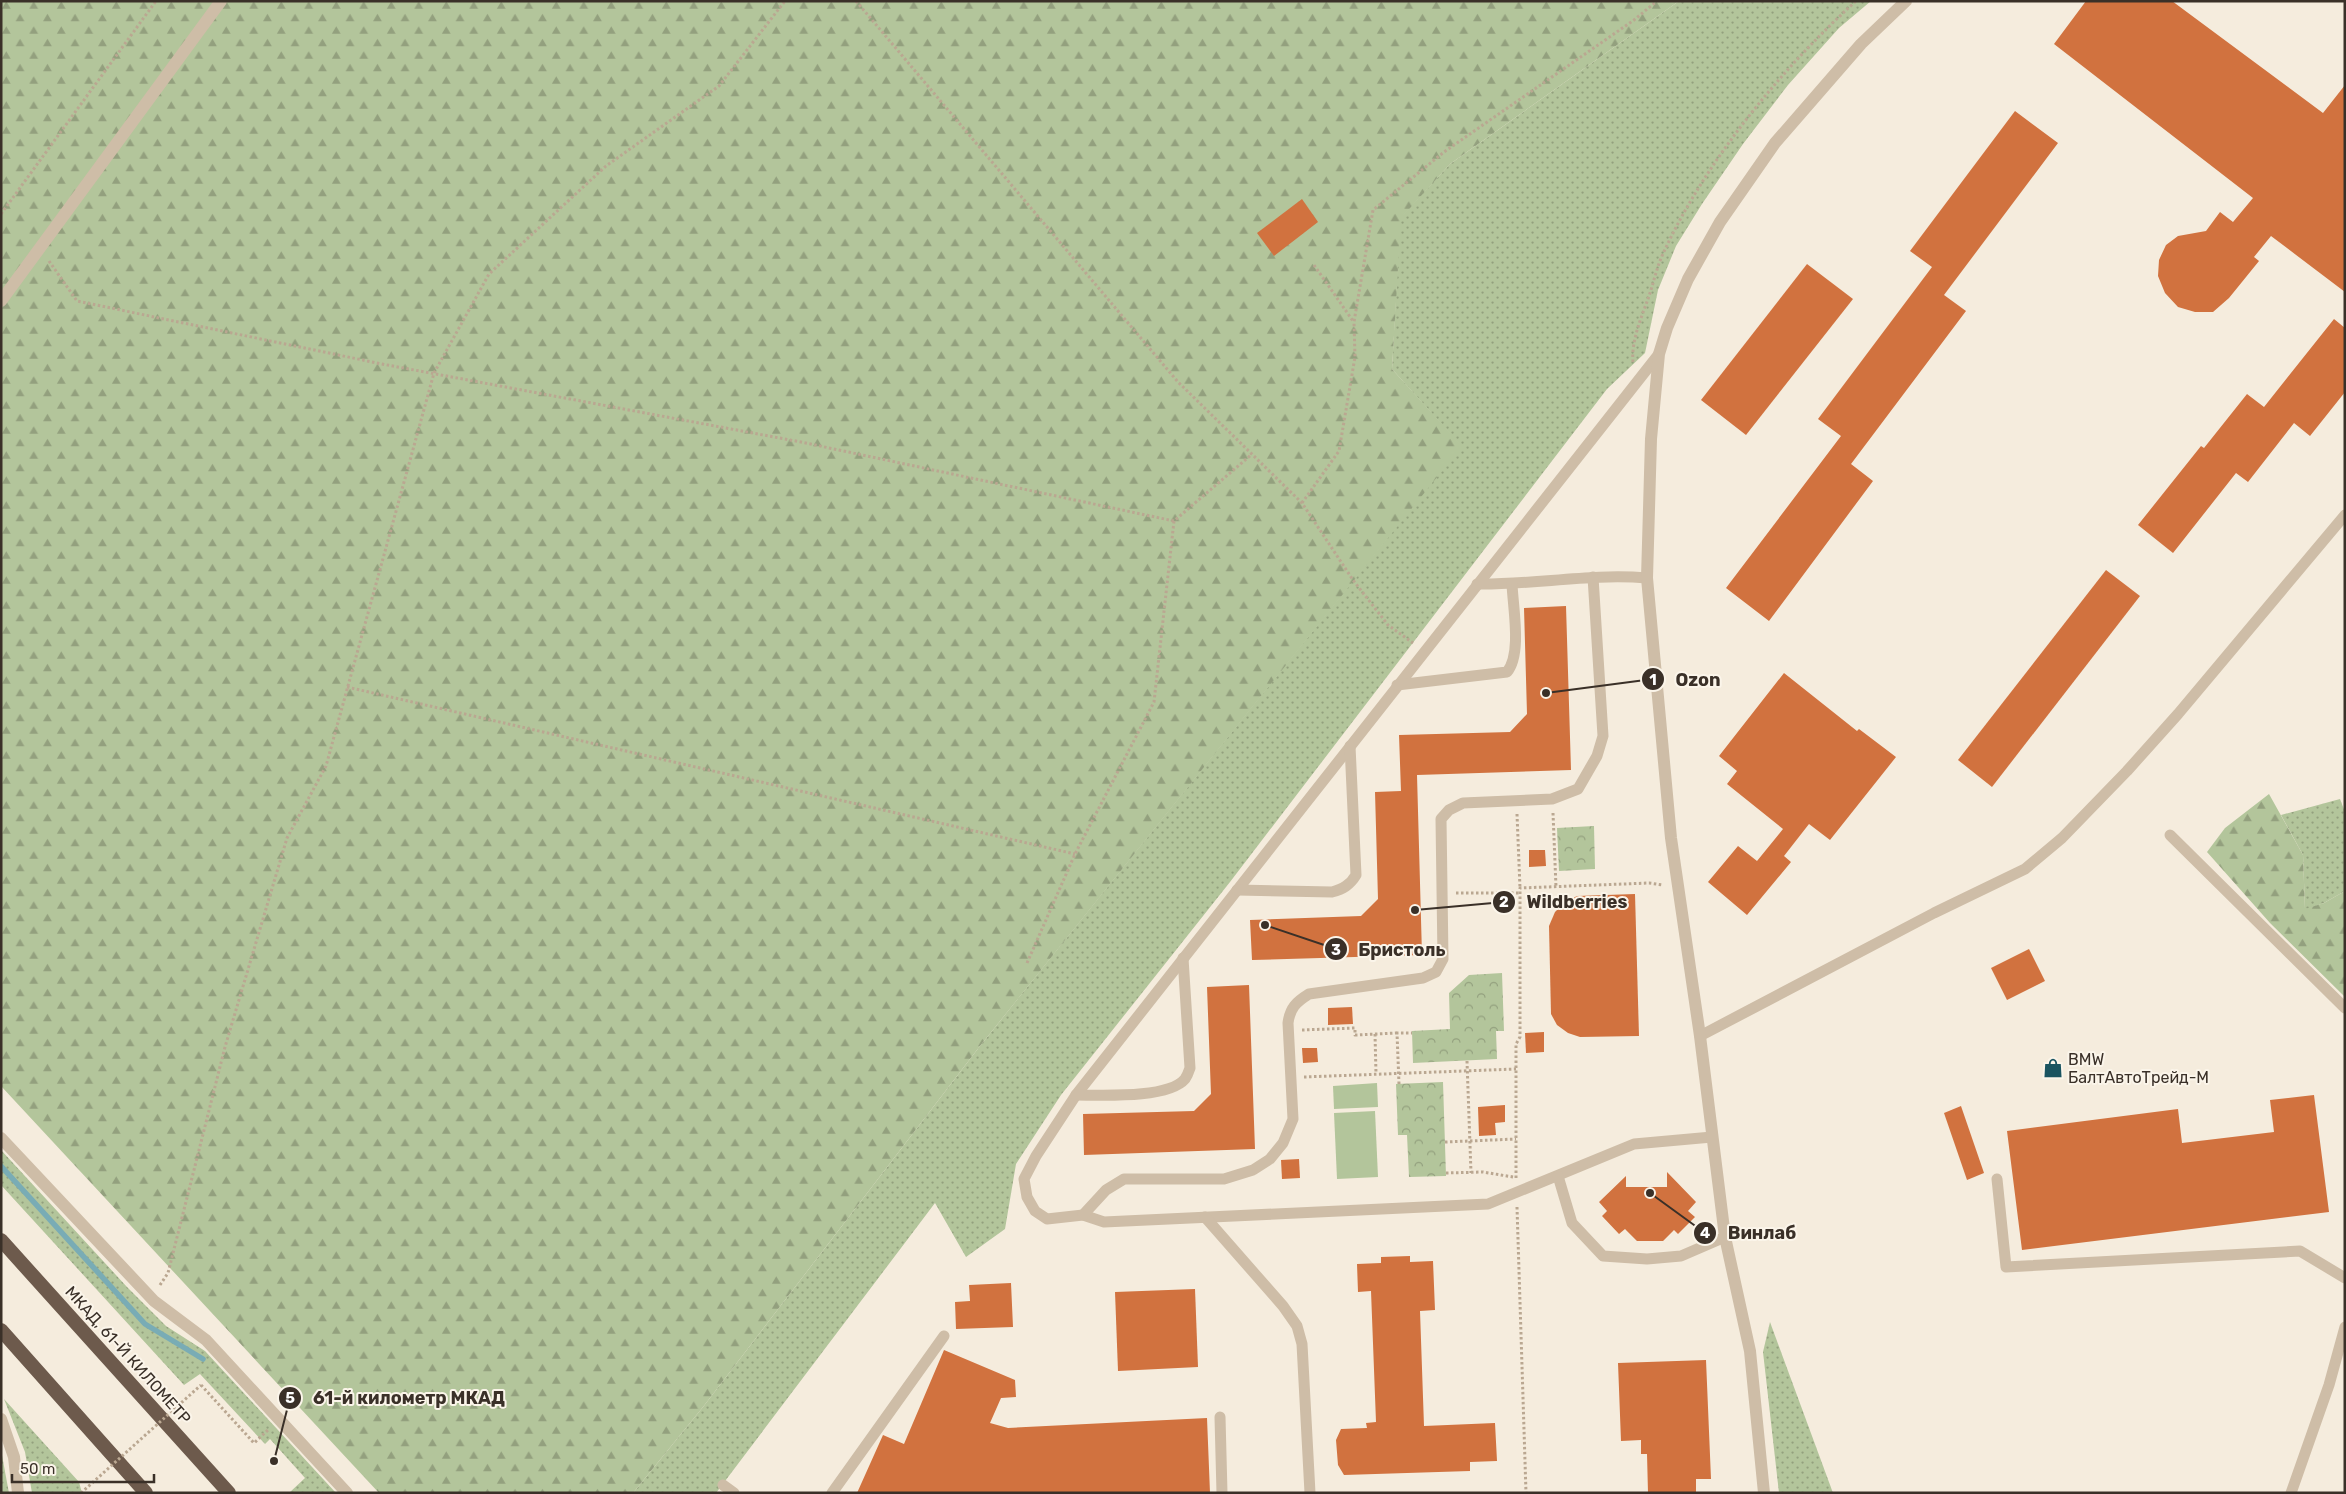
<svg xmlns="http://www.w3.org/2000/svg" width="2346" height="1494" font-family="Rubik,sans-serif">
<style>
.grass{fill:url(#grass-dots)}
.forest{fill:url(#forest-firs)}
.park{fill:url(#park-crowns)}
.pitch{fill:#b3c59b}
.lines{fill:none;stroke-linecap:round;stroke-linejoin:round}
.stream{stroke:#79acb5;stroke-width:5.5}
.building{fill:#d1723f}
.path{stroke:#baa791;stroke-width:3;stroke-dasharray:2.5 2.5;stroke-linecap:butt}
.service{stroke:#cebda7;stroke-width:11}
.minor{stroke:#cebda7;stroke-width:12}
.tertiary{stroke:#cebda7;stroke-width:12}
.trunk{stroke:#6d5a4c;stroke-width:14}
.path-bridge{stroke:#baa791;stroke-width:3;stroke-dasharray:2.5 2.5;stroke-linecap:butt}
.labels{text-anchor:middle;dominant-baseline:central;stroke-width:4;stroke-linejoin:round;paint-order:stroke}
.poi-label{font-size:16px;fill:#3a3028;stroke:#fbf5ea;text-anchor:start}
.street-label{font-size:16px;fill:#3a3028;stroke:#fbf5ea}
.leader{fill:none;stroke:#3a3028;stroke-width:2}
.callout-dot{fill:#3a3028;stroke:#fbf5ea;stroke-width:2}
.mark-label{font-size:15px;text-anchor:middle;font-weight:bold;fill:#fff}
.callout-label{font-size:18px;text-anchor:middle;font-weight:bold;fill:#3a3028;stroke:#fbf5ea;stroke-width:4;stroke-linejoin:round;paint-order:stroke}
</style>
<defs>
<pattern id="grass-dots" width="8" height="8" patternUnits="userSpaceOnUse" patternTransform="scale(1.25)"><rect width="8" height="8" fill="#b3c59b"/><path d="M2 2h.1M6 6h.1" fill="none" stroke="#93a07e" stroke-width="1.8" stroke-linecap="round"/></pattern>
<pattern id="forest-firs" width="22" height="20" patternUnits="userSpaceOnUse" patternTransform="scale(1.25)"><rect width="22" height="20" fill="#b3c59b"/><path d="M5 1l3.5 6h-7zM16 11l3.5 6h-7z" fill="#93a07e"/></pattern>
<pattern id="park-crowns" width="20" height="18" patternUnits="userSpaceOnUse" patternTransform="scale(1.25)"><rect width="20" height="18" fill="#b3c59b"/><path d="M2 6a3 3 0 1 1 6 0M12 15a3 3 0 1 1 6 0" fill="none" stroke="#93a07e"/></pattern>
</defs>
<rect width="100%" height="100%" fill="#f5ecdd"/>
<g class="grass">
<polygon points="1679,1 1871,1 1839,28 1788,85 1743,144 1702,204 1676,246 1658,290 1645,353 1607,389 1230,882 1061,1095 1016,1164 1005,1229 966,1257 935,1203 716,1493 633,1493 703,1407 980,1046 1461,446 1392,369 1400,218 1450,164"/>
<polygon points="2340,799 2345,812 2345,891 2324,903 2305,910 2303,855 2281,815"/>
<polygon points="1,1150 127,1287 166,1326 205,1351 336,1493 289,1493 305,1478 270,1439 265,1444 200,1374 184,1385 1,1185"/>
<polygon points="1770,1322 1833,1493 1779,1493 1763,1352"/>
<polygon points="4,1399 79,1482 82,1493 32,1493 25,1452"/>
<polygon points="1,1450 9,1493 1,1493"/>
</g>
<g class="forest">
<polygon points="1,1 1679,1 1450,164 1401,218 1392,369 1462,446 980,1046 703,1407 633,1493 379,1493 1,1086"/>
<polygon points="2269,794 2303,855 2305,909 2324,903 2345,891 2345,997 2270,923 2207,852 2225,828"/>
</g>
<g class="park">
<polygon points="1594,826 1595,869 1559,871 1557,828"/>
<polygon points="1502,973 1504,1031 1496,1031 1497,1059 1413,1063 1412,1031 1450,1029 1449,993 1469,975"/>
<polygon points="1443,1082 1446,1176 1409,1177 1407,1135 1398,1135 1396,1084"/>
</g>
<g class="pitch">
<polygon points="1377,1083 1378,1107 1334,1109 1333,1086"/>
<polygon points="1375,1111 1378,1177 1337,1179 1334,1113"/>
</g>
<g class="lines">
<polyline class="stream" points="1,1166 145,1324 203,1359"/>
</g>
<g class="building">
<polygon points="2086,1 2172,1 2323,113 2345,85 2345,292 2271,236 2254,257 2259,261 2229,298 2213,312 2195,312 2178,307 2165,293 2158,276 2159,260 2166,245 2178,236 2206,231 2220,212 2233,222 2253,198 2054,44"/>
<polygon points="2015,111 2058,143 1944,295 1966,311 1851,464 1873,481 1769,621 1726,588 1841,436 1818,419 1932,267 1910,251"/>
<polygon points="1302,199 1318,222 1274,256 1257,233"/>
<polygon points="1807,264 1853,299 1746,435 1701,400"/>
<polygon points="2334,319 2345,328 2345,392 2310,436 2294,423 2248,482 2236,473 2173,553 2138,525 2201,446 2204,448 2247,394 2264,407"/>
<polygon points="2106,570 2140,596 1992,787 1958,760"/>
<polygon points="1566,606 1571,770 1417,775 1422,955 1252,960 1250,920 1361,916 1378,899 1375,792 1401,791 1399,735 1510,732 1527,714 1524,608"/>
<polygon points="1784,673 1857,731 1859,729 1896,757 1830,840 1809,824 1784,856 1791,862 1747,915 1708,882 1738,846 1757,861 1783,829 1727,784 1737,771 1719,756"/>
<polygon points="1529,850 1545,850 1546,866 1529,867"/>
<polygon points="1635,894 1639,1036 1580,1037 1568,1033 1557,1025 1551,1014 1549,926 1555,912 1564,903 1577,896"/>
<polygon points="2029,949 2045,981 2007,1000 1991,968"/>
<polygon points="1249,985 1255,1149 1084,1155 1083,1114 1194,1111 1211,1094 1207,987"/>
<polygon points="1352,1007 1353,1024 1328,1025 1328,1008"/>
<polygon points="1544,1032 1544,1052 1526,1053 1525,1033"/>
<polygon points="1302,1048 1317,1048 1318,1062 1303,1063"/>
<polygon points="2314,1095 2329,1212 2022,1250 2007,1131 2178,1109 2182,1143 2274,1132 2270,1100"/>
<polygon points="1505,1105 1505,1122 1495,1123 1496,1135 1479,1136 1478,1107"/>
<polygon points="1961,1106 1984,1173 1967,1180 1944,1113"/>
<polygon points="1299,1159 1300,1178 1282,1179 1281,1160"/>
<polygon points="1667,1172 1696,1202 1688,1211 1695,1217 1678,1234 1674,1230 1663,1241 1637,1241 1625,1229 1619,1234 1602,1216 1607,1211 1599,1202 1626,1176 1626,1187 1667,1187"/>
<polygon points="1410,1256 1410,1262 1433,1261 1435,1310 1420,1311 1424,1426 1495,1423 1497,1461 1470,1462 1470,1471 1344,1475 1338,1465 1336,1440 1341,1429 1367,1428 1366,1423 1376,1422 1371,1291 1358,1292 1357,1264 1381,1263 1381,1257"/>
<polygon points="1011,1283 1013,1327 956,1329 955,1302 970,1301 969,1285"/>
<polygon points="1195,1289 1198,1367 1118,1371 1115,1292"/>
<polygon points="944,1350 1015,1380 1016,1397 1001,1398 990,1423 1008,1428 1207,1418 1210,1493 857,1493 883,1435 904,1444"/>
<polygon points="1706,1360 1711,1479 1696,1479 1696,1493 1648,1493 1647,1454 1641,1454 1641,1440 1621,1441 1618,1363"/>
</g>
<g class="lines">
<g class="path">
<polyline points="856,1 1178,382 1302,503 1353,580 1388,625 1413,643"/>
<polyline points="1,214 156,1"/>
<polyline points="49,261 77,301 382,364 801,442 1174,521"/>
<polyline points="1314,265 1353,321"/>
<path d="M 1633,362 C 1631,342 1641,318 1648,299 C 1653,285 1656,270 1662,256 C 1704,163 1780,70 1856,1"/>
<polyline points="1302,503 1339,451 1355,357 1354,322 1373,210 1444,152 1634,20 1657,1"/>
<polyline points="347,687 1075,854"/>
<polyline points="1553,813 1556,887"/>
<polyline points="1517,814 1520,888"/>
<polyline points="1456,893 1521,893"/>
<polyline points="1027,963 1075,854 1154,702 1174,521 1251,455"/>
<polyline points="1302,1030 1355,1028 1355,1035 1397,1033"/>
<polyline points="1375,1034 1376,1074"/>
<polyline points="1467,1061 1471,1173"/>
<polyline points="1304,1077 1516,1069"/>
<polyline points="1399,1084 1397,1033 1412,1033"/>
<polyline points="1445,1142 1516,1139"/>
<polyline points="1446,1173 1483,1172 1513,1177"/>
<polyline points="1516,1178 1516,1044 1520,1037 1520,888 1649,883 1663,885"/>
<polyline points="1517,1207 1526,1493"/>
<polyline points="160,1285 168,1273 225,1047 287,838 326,766 434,373 489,274 606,166 719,86 785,1"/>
<polyline points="201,1385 254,1443 268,1430"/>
</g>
<g class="service">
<polyline points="1659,354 1076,1095 1036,1156 1024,1179 1027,1197 1035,1211 1047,1219 1083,1215 1104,1222 1488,1204 1634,1144 1712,1137"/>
<path d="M 1477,584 C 1534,585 1591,573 1647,578"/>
<path d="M 1397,685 L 1507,672 C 1522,654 1513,608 1512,584"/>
<polyline points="2170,835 2345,1008"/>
<path d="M 1237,890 L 1332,892 C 1343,889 1350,885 1356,875 L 1350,746"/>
<polyline points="1700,1036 1934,913 2025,869 2062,838 2127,771 2178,714 2345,515"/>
<path d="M 1076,1095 C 1101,1095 1168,1099 1185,1079 C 1187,1076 1189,1071 1190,1068 L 1183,958"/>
<polyline points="1558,1176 1572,1223 1603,1256 1647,1259 1681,1256 1725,1237"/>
<polyline points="1997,1179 2006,1267 2300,1251 2345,1278"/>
<path d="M 1083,1215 L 1106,1190 L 1124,1179 L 1224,1179 L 1253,1170 L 1270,1159 L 1283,1143 L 1293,1119 L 1288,1023 C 1290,1008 1296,1002 1309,994 L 1423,978 L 1436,972 L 1443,959 L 1441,819 L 1449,810 L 1463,803 L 1552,799 L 1578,789 L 1597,756 L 1603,736 L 1593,577"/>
<polyline points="1205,1217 1283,1306 1297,1326 1302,1344 1310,1493"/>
<polyline points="1220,1417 1222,1493"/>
<polyline points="723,1485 734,1493"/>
<polyline points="832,1493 944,1336"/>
<polyline points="2291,1493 2329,1385 2345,1327"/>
</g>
<g class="minor">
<polyline points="1,301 221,1"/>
<polyline points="1,1138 154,1301 206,1340 347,1493"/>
<polyline points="1764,1493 1750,1351 1725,1237 1700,1036 1671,838 1647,578 1651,439 1659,354 1667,328 1688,279 1720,222 1775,143 1861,44 1906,1"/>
</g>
<polyline class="tertiary" points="1,1419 14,1457 18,1493"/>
<g class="trunk">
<polyline points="1,1240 229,1493"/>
<polyline points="1,1330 146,1493"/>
</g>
<polyline class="path-bridge" points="81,1493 201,1385"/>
</g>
<defs>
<symbol id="shop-bare" viewBox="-9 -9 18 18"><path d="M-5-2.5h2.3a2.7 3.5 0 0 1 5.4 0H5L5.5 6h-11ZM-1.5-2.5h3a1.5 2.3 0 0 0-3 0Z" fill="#1a5460" stroke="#fbf5ea" stroke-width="2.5" paint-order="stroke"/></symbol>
</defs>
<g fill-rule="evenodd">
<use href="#shop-bare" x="2039" y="1054" width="28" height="28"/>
</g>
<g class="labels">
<g class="poi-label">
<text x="2068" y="1059">BMW<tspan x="2068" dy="18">БалтАвтоТрейд-М</tspan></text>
</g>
<g class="street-label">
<text transform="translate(128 1355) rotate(48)">МКАД, 61-Й КИЛОМЕТР</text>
</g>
</g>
<path class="leader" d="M1546 693L1653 679M1415 910L1504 902M1265 925L1336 949M1650 1193L1705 1233M274 1461L290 1398"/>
<g class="callout-dot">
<circle cx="1546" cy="693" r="5"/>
<circle cx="1415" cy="910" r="5"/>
<circle cx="1265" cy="925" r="5"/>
<circle cx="1650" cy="1193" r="5"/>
<circle cx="274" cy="1461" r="5"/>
<circle cx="1653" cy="679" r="12"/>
<circle cx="1504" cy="902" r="12"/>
<circle cx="1336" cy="949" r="12"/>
<circle cx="1705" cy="1233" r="12"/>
<circle cx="290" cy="1398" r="12"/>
</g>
<g class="mark-label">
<text x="1653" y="685">1</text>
<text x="1504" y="907">2</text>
<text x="1336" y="955">3</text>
<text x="1705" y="1238">4</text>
<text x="290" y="1403">5</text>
</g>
<g class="callout-label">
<text x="1698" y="686">Ozon</text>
<text x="1577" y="908">Wildberries</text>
<text x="1402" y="956">Бристоль</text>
<text x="1762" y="1239">Винлаб</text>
<text x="409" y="1404">61-й километр МКАД</text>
</g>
<rect width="2346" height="1494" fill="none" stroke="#3a3028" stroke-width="5"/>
<path d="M12 1474v8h142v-8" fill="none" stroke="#3a3028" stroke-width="2.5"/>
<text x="20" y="1474" font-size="15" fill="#3a3028" stroke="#fbf5ea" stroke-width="4" paint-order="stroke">50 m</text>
</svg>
